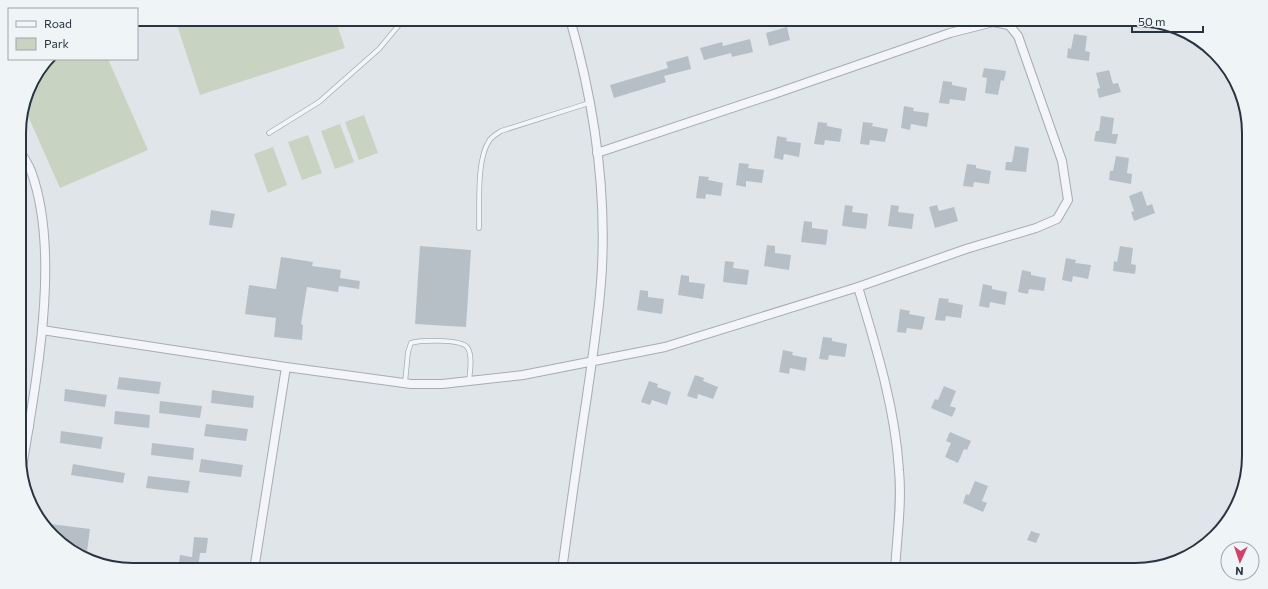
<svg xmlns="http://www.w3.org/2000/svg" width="1268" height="589" font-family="Commissioner,sans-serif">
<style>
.green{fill:#c8d4c1}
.building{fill:#b7bfc6}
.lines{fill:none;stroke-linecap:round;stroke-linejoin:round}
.service-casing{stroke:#a5adb3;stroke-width:5.5}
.minor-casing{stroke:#a5adb3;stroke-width:10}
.service{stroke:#f3f5f8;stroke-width:4}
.minor{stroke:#f3f5f8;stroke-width:8}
.rim{fill:none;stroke:#283541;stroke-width:2}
</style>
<rect width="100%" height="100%" fill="#e0e5e9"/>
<g class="green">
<polygon points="175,19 335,19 345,48 200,95"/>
<polygon points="49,59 108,59 148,150 60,188 24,107 31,83"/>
<polygon points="364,115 378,153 359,160 345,122"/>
<polygon points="340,124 354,162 335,169 321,131"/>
<polygon points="308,135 322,173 302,180 288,142"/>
<polygon points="273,147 287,185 268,193 254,154"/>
</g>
<g class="building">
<polygon points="787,27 790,40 769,46 766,33"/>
<polygon points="1074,34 1087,36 1085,51 1090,52 1089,61 1067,58 1068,48 1071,49"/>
<polygon points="750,39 753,52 732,57 731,53 704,60 700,48 722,42 723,46"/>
<polygon points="688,56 691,69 664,76 666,82 614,98 610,85 668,68 666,62"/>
<polygon points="984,68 1006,71 1004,81 1001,80 998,95 985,93 987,78 982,77"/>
<polygon points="1109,70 1113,84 1118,83 1121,92 1099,98 1097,89 1100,88 1096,73"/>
<polygon points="943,81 952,82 952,85 967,88 965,101 950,99 949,104 939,103"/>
<polygon points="904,106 914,108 913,111 929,113 927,127 911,124 910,130 901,128"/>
<polygon points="1101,116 1114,118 1112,134 1118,134 1116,144 1094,141 1096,131 1099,131"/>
<polygon points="818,122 827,123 827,126 842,129 840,142 825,140 824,145 814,144"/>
<polygon points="863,122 873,123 872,126 888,129 885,142 870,140 869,145 860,144"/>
<polygon points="777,136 787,138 786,141 801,143 799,157 784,154 783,160 774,158"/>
<polygon points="1015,146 1029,148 1026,172 1005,170 1006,162 1012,162"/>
<polygon points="1116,156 1129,158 1127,173 1132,174 1131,184 1109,180 1110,171 1113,171"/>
<polygon points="739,163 749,164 748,168 764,170 762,183 746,181 746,187 736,185"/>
<polygon points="967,164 976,165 976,168 991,171 989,184 974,182 973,187 963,186"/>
<polygon points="699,176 709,177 708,180 723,183 721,196 706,194 705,199 696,198"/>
<polygon points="1142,191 1147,206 1152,204 1155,213 1134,221 1131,212 1134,211 1129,196"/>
<polygon points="845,205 853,206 852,212 868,214 866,229 842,226"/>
<polygon points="891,205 899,206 898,212 914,214 912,229 888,226"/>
<polygon points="937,205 939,211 954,207 958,221 935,228 929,207"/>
<polygon points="211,210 235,214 232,228 209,225"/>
<polygon points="804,221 812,222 812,228 828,230 826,245 801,242"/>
<polygon points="767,245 775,246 775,253 791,255 789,270 764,266"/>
<polygon points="420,246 471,250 466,327 415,324"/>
<polygon points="1120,246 1133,248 1131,264 1136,265 1135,274 1113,271 1114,261 1117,262"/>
<polygon points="281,257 313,262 312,266 341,270 340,278 360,281 359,289 339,286 338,292 307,287 301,324 303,325 302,340 274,337 276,318 245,314 249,285 276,289"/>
<polygon points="1066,258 1076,260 1075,263 1091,265 1088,279 1073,276 1072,282 1062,280"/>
<polygon points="725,261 734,262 733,268 749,270 747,285 723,282"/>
<polygon points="1022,270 1031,272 1031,275 1046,278 1044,291 1029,289 1028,294 1018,292"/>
<polygon points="681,275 689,276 689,282 705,284 703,299 678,295"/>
<polygon points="983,284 992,286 992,289 1007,292 1005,305 990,302 989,308 979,306"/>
<polygon points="640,290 648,291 648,297 664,299 662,314 637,310"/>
<polygon points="939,298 949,299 948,302 963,305 961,318 946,316 945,321 935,320"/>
<polygon points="900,309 910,311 909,314 925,317 922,330 907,328 906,333 897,332"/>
<polygon points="823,337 832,338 832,341 847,344 845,357 829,355 828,360 819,359"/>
<polygon points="783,350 793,352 792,355 807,358 805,371 790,368 789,374 779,372"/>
<polygon points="695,375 704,378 703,381 718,387 713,399 698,394 697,399 687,396"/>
<polygon points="119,377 161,382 159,394 117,389"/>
<polygon points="649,381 658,384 657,387 671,392 667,405 652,400 650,405 641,402"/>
<polygon points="944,386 956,391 950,406 956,408 952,417 931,408 935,399 938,400"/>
<polygon points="65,389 107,395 105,407 64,401"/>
<polygon points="212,390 254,396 253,408 211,403"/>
<polygon points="160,401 202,406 200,418 159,413"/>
<polygon points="115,411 150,415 149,428 114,424"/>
<polygon points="206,424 248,429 246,441 204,436"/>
<polygon points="61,431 103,437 101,449 60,443"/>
<polygon points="950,432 971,441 967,450 964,449 958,463 945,457 951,443 946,441"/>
<polygon points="152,443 194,448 193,460 151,455"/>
<polygon points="201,459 243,465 241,477 199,472"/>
<polygon points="73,464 125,473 123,483 71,475"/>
<polygon points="148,476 190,481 188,493 146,488"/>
<polygon points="975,481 988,486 982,501 987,503 983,512 963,503 966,494 969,495"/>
<polygon points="51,524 90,529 86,559 50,531"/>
<polygon points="1031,531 1040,534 1036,543 1027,540"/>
<polygon points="194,537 208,538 206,553 200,553 198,570 178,570 180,555 192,557"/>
</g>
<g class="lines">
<defs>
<g id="service">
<polyline points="269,133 319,102 379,49 404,19"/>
<path d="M 479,228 C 480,205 476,161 489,141 C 491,137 497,134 501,131 L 589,103"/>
<path d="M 405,383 L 408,352 L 411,343 C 421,340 460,339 467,347 C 473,354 470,372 469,381"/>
</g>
<g id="minor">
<path d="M 19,150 C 23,156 28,164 31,171 C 62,255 35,386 21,474"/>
<path d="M 858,287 C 876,347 895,407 899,470 C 902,503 897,537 895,570"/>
<polyline points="42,330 286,367 411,384 442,384 523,375 665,347 858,287 966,249 1036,228 1057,219 1068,200 1062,161 1018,36 1009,25 993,22 950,33 774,94 597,153"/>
<polyline points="20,425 29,427"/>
<polyline points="254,570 286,367"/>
<path d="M 562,570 C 570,512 578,454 587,396 C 593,353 600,310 602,267 C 606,184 593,99 570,19"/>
</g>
</defs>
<use href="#service" class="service-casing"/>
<use href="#minor" class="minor-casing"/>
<use href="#service" class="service"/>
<use href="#minor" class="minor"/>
</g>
<path d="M0 0H1268V589H0ZM133 26H1135A107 107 0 0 1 1242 133V456A107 107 0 0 1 1135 563H133A107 107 0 0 1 26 456V133A107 107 0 0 1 133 26Z" fill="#eff4f7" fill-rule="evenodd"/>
<path class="rim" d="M133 26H1135A107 107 0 0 1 1242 133V456A107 107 0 0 1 1135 563H133A107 107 0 0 1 26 456V133A107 107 0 0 1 133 26Z"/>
<rect x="8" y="8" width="130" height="52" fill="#eff4f7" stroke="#9fa8ae"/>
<rect x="16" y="21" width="20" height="6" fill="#f3f5f8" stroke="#9fa8ae"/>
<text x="44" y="28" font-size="12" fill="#283541">Road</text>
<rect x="16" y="38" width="20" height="12" fill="#c8d4c1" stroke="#9fa8ae"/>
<text x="44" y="48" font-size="12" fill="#283541">Park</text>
<g transform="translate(1240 561) rotate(183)"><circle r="19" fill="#eff4f7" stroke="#9fa8ae"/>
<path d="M0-3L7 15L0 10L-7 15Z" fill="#d3406c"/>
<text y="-6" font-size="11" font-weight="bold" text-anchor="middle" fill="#283541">N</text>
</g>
<path d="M1132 26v6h71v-6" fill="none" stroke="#283541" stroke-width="2"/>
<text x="1138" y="26" font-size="12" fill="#283541" stroke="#eff4f7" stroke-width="3" paint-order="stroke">50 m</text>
</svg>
